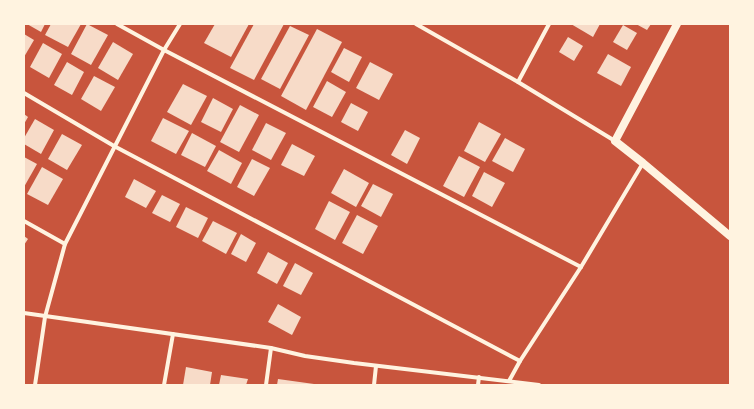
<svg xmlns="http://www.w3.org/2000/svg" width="754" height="409" font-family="Jost,sans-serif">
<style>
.building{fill:#f7dbc8}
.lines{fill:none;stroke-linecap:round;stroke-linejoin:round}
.minor{stroke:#fff3e0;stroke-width:4}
.secondary{stroke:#fff3e0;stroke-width:8}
</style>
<rect width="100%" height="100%" fill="#c8553d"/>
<g class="building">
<polygon points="27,24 45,24 41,32"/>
<polygon points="51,24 81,24 68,47 45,35"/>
<polygon points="87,24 108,35 91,65 71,54"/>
<polygon points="215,24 249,24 231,57 204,43"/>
<polygon points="254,24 284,24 254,80 230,68"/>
<polygon points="571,24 600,24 593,37"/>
<polygon points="636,24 651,24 647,30"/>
<polygon points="623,25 637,33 627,50 613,42"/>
<polygon points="290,26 309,35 280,89 261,79"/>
<polygon points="317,29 342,42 306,110 281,96"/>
<polygon points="24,34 34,40 24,57"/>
<polygon points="568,37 583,46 574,61 559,52"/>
<polygon points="113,42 133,54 118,80 98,68"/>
<polygon points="43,43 62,54 49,78 30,67"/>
<polygon points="344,48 362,57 349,82 331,72"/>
<polygon points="608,54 631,67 621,86 597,73"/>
<polygon points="67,62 84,72 72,95 54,85"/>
<polygon points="370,62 393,74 379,100 356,88"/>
<polygon points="94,76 115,87 101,111 81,99"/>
<polygon points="327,81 346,92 332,117 313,107"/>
<polygon points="183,84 207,96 191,125 167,112"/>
<polygon points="213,98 233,109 221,132 201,122"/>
<polygon points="351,103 368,112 358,131 341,122"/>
<polygon points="240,105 259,115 239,152 220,142"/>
<polygon points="24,114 28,117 24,124"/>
<polygon points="163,118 189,131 176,154 151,141"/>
<polygon points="35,119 54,130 41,154 24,144 24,138"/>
<polygon points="479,122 501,134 485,162 464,151"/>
<polygon points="266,123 286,133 271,160 252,150"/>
<polygon points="405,130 420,138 407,164 391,155"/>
<polygon points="192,133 216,146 205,167 181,155"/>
<polygon points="62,134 82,145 67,170 48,159"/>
<polygon points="505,138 525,149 513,172 492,161"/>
<polygon points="292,144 315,156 304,176 281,165"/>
<polygon points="219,150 242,163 231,184 207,171"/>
<polygon points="459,156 480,167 464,197 443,186"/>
<polygon points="24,157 37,164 24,187"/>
<polygon points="252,159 270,168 254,196 237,187"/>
<polygon points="42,167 63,179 48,205 27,194"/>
<polygon points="344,169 369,183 356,207 331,193"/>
<polygon points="484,172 505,183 492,207 472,196"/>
<polygon points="134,179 156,191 146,208 125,197"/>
<polygon points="373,184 393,194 381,217 361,206"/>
<polygon points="162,195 180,204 170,222 152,213"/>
<polygon points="329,201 350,212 335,240 315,229"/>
<polygon points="186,207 208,218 198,238 176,227"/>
<polygon points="357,215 378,226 363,254 342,243"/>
<polygon points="213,221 237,233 226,254 202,241"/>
<polygon points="241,234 256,243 246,262 231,254"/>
<polygon points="24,236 28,239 24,245"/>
<polygon points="268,252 288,263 277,284 257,273"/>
<polygon points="295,263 313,273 301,295 283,286"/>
<polygon points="278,304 301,317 292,335 268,322"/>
<polygon points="186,367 212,372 210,385 183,385"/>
<polygon points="221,375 248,379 246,385 219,385"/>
<polygon points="278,379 314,384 314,385 277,385"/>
</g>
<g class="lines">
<g class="minor">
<polyline points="117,24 164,50 581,267"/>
<polyline points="416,24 518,82 615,141"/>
<polyline points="518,82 549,24"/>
<polyline points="24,93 114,146 520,361"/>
<polyline points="24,221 65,244"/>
<polyline points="24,313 271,348 305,356 354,363 539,385"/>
<polyline points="509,381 520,361 581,267 643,163"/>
<polyline points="35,385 45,317 65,244 164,50 180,24"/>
<polyline points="164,385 173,334"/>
<polyline points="266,385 271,348"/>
<polyline points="374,385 376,366"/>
<polyline points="478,385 479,377"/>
</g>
<polyline class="secondary" points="677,24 615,141 643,163 730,236"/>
</g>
<rect width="754" height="409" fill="none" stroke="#fff3e0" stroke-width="50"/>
</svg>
